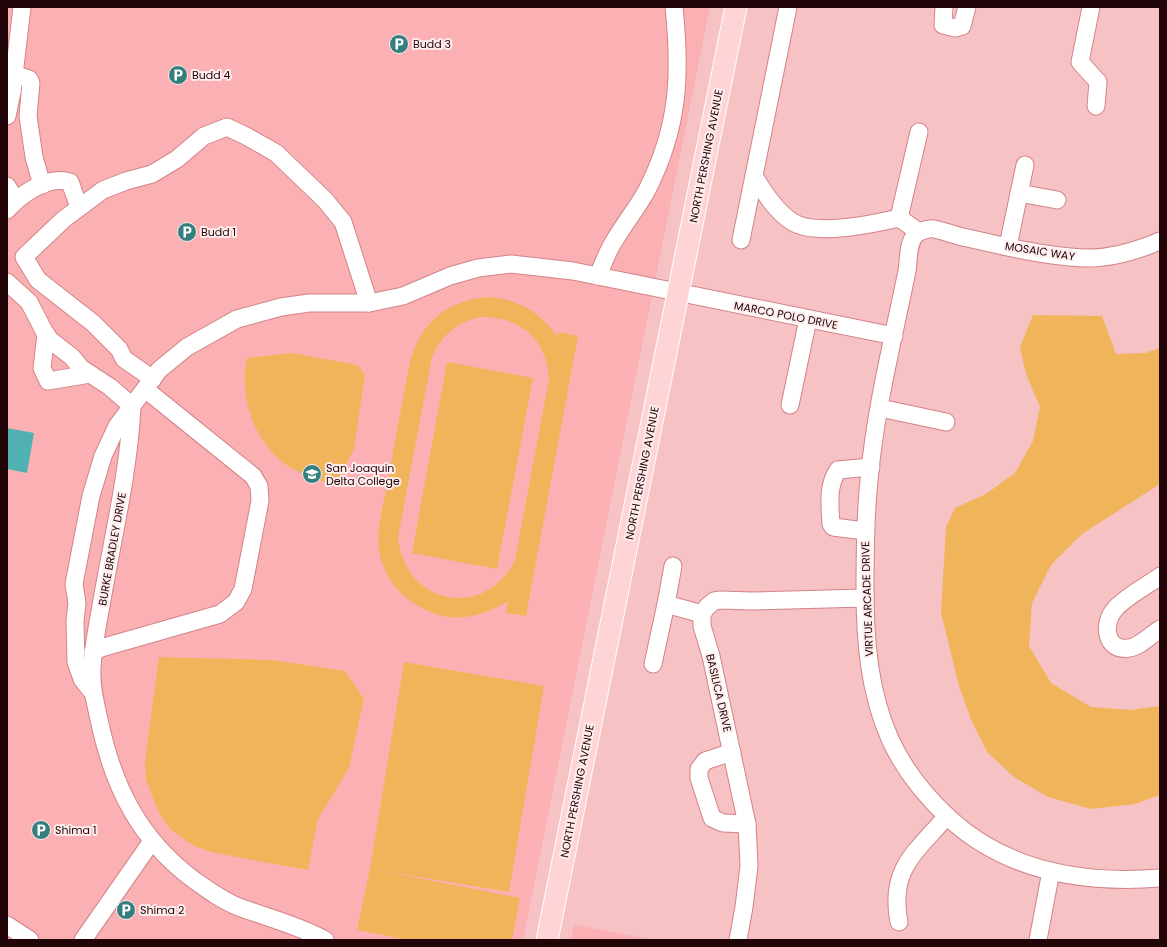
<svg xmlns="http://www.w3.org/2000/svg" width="1167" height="947" font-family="Poppins,sans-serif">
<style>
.built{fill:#fbb1b4}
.green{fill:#f0b55b;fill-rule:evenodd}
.water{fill:#4fb1b2}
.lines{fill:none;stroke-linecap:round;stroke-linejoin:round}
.minor-casing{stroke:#d38387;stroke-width:19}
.major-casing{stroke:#fff;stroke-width:23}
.minor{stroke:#fff;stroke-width:17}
.major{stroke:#ffd4d6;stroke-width:21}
.labels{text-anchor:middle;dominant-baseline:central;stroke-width:4;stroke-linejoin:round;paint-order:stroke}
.poi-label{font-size:11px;fill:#210508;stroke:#ffeded;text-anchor:start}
.street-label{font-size:11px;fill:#210508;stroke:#ffeded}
</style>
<rect width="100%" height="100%" fill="#f6c2c4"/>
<g class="built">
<polygon points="7,7 710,7 523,940 7,940"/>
<polygon points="574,924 575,925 655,940 571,940"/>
</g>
<g class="green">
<path d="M 491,297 C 519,300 541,313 557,336 L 559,332 L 578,336 L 526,616 L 506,613 L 508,601 C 484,616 455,624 428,611 C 403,600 383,578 379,550 C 376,527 384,503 388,481 C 395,441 402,402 410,362 C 421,321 449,299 491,297 ZM 481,317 C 521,316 547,340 549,379 L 515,560 C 485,621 404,605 398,537 L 432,357 C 442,335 457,322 481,317 Z"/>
<polygon points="1033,315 1102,316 1116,354 1145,353 1160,348 1160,484 1082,534 1051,565 1032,603 1029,646 1051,683 1091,707 1130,710 1160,706 1160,795 1135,804 1091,809 1048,797 1014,777 988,753 971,720 959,686 941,613 946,527 955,508 986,494 1015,473 1033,441 1040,407 1026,374 1020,347"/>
<path d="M 292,353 L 358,365 L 365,375 L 354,449 L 334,486 C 320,480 304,475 291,468 C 255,447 238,396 247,358 Z"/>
<polygon points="447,362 533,378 497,569 412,553"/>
<polygon points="159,657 272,660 345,671 364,699 349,768 318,819 308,870 215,853 194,846 170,829 158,811 146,780 145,761"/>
<polygon points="404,662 544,686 509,892 383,871 520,898 512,940 408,940 357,930 370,868"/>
</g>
<polygon class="water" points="7,428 34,433 27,473 7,469"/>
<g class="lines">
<defs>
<g id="minor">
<polyline points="944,7 943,25 955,28 962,26 967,7"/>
<polyline points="1091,7 1080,62 1098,82 1096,106"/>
<polyline points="14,74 29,79 31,83 28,116 34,157 42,185"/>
<polyline points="7,89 12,92 22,7"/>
<polyline points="7,116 12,92"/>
<path d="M 754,176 C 764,192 775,210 791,221 C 814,237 873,224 899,218 L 919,232"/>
<polyline points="7,186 16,200"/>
<polyline points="1019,193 1057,200"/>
<path d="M 7,210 C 21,194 48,175 70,182 L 79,207"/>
<polyline points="899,218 919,132"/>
<polyline points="741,240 788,7"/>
<path d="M 1160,241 C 1136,251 1110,259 1083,258 C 1044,256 1002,246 963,237 C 954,235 944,231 934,229 C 929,228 924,230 919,232 C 907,239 909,259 907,271 C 893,340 875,410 869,481 C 865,517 865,553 865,589 C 865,640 869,692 890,739 C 904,770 925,796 950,819 C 1007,871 1084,884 1160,878"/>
<polyline points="1008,246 1025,165"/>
<path d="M 598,276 C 603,263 608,250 616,238 C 626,221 638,207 647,190 C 679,127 681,75 674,7"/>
<polyline points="7,282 29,302 44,331 50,340 72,357 81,368 110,387 132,406"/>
<polyline points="46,334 42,368 48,381 90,374"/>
<polyline points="153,379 124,359 119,349 93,323 38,280 24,257 64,219 103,190 126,181 152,174 177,159 204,136 227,127 246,136 276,153 325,200 343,222 369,303"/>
<polyline points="790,405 808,319"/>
<path d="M 132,406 C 129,471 113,536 102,600 C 98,623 93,646 92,669 C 91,688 96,705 100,724 C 114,788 140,840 194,880 C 208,890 223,901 239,907 C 268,918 298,925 325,940"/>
<polyline points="880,408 946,422"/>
<path d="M 865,531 L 833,527 L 831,524 C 830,506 827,486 838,470 L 871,467"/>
<polyline points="673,566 666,604 702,614"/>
<path d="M 1160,576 C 1148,585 1124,598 1115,609 C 1102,623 1105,652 1129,648 C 1139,647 1151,635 1160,629"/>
<polyline points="93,652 101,648 220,614 236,602 243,589 260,501 259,486 253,476 145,389"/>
<polyline points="653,664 666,604"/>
<polyline points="93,693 82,679 76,662 75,621 77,603 74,584 91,496 103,456 117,426 159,370 187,347 237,319 281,307 309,303 369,303 403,296 450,276 478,268 511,264 573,271 894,336"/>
<polyline points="732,752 705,761 699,769 699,778 712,818 723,823 747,824"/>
<path d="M 899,922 C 889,869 915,853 947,816"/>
<polyline points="7,925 30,940"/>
<polyline points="83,940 152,841"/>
<polyline points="738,940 744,907 749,866 747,824 711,656 702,626 702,614 707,607 714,601 721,600 752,601 865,598"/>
<polyline points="1038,940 1051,871"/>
</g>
<polyline id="major" points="547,940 736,7"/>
</defs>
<use href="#minor" class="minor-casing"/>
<use href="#major" class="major-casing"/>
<use href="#minor" class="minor"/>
<use href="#major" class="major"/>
</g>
<defs>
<symbol id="parking-disc" viewBox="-11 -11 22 22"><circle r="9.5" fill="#357e7f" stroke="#ffeded"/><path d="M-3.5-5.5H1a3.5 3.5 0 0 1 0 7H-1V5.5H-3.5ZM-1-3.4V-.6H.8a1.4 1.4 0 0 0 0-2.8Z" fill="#fff"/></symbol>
<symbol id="university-disc" viewBox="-11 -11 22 22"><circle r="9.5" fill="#357e7f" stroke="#ffeded"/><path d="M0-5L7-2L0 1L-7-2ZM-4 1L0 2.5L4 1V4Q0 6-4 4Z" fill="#fff"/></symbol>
</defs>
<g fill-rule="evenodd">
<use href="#parking-disc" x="388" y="33" width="22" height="22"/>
<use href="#parking-disc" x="167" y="64" width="22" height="22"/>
<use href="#parking-disc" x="176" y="221" width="22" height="22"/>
<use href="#university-disc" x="301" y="463" width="22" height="22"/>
<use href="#parking-disc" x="30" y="819" width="22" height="22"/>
<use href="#parking-disc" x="115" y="899" width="22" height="22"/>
</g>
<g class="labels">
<g class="poi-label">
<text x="413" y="44">Budd 3</text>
<text x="192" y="75">Budd 4</text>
<text x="201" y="232">Budd 1</text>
<text x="326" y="468">San Joaquin<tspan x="326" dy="13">Delta College</tspan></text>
<text x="55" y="830">Shima 1</text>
<text x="140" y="910">Shima 2</text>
</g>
<g class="street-label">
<text transform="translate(706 156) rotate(-79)">NORTH PERSHING AVENUE</text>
<text transform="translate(1040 251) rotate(9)">MOSAIC WAY</text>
<text transform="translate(786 315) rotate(11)">MARCO POLO DRIVE</text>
<text transform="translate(642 473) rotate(-79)">NORTH PERSHING AVENUE</text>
<text transform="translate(112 549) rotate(-80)">BURKE BRADLEY DRIVE</text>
<text transform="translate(867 599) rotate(-92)">VIRTUE ARCADE DRIVE</text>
<text transform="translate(719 693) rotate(77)">BASILICA DRIVE</text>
<text transform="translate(577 791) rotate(-79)">NORTH PERSHING AVENUE</text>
</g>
</g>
<rect width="1167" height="947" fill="none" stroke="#210508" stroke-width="16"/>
</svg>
